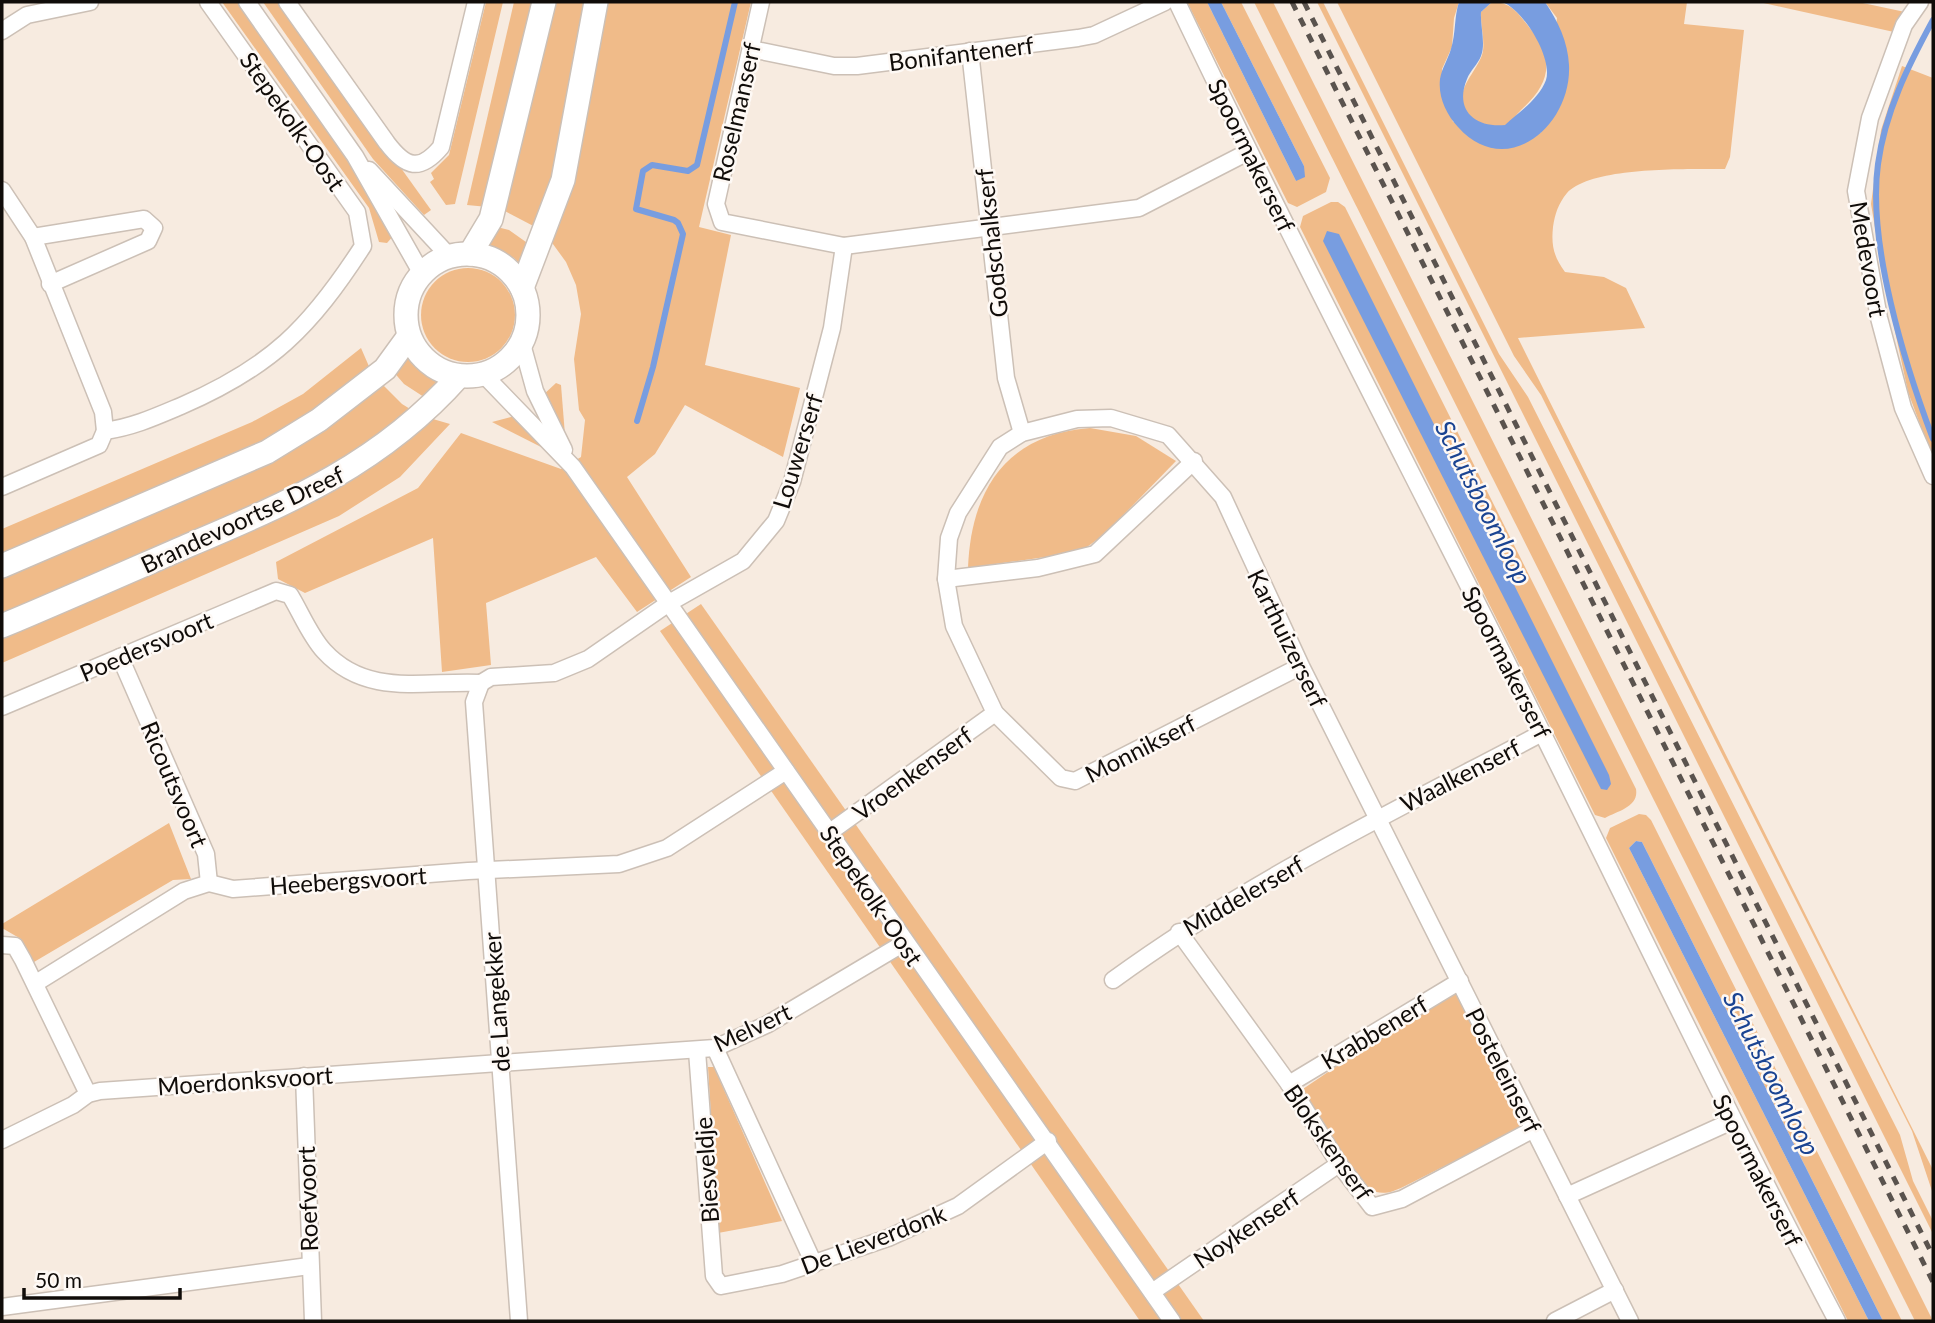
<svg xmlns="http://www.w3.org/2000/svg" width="1935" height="1323" font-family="Lato,sans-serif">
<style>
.green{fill:#f0bb89}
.water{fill:#789de0}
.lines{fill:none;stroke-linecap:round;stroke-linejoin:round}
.stream{stroke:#789de0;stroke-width:6}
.street-casing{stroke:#ccc0b6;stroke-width:19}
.secondary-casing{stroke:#ccc0b6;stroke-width:26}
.street{stroke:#fff;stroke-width:16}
.secondary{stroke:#fff;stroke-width:23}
.rail{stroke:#5a534e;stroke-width:5;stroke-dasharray:9 9;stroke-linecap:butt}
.labels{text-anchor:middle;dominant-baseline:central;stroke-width:5;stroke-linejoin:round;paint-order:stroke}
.street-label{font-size:24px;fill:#100c09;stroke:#fef9f5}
.water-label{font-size:26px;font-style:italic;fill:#1b4492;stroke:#fef9f5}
</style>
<rect width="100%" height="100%" fill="#f7ebe0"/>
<g class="green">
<polygon points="222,2 237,2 349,160 394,235 387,243 379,242 369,208"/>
<polygon points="263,2 282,2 431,210 424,215 373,159"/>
<polygon points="486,2 503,2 455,204 446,205 430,182 434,179 431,173 449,155"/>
<polygon points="514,2 540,2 488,207 467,205"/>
<polygon points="551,2 590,2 541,230 499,208"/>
<polygon points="600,2 751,2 699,227 731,235 705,365 800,388 783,457 685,405 655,454 627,477 691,577 637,612 596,557 486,603 491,665 442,672 433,538 305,593 278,579 276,562 418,488 461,433 561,469 581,457 585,420 579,410 574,359 581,314 576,285 566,262 550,240"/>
<polygon points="1187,2 1207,2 1296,181 1304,166 1221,2 1241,2 1330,178 1326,192 1297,207 1288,203"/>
<polygon points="1254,2 1273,2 1933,1321 1915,1321"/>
<polygon points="1317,2 1323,2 1499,354 1528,397 1900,1135 1913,1181 1933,1221 1933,1234"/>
<path d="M 1337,2 L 1459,2 L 1454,18 L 1452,47 L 1442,69 L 1453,122 L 1541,133 L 1557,18 L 1545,2 L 1687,2 L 1684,24 L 1744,30 L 1730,157 L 1725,169 C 1690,169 1591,166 1567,193 C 1558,204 1555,214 1553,227 C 1551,246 1554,257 1565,272 L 1604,277 L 1626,288 L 1645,328 L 1518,338 L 1933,1170 L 1933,1194 L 1912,1131 L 1541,395 L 1514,356 Z"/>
<path d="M 1492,2 C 1511,2 1518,13 1529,27 C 1556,60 1550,84 1521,110 C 1517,114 1511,122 1506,125 C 1492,132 1464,119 1462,104 C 1460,84 1476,72 1482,55 C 1486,43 1480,25 1481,12 Z"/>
<polygon points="1759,2 1858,2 1905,12 1894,32"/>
<polygon points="1902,66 1933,78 1933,459 1908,392 1883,275 1871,204 1881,130"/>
<path d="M 1331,202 L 1338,202 L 1345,207 L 1636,789 C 1639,807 1618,811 1605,818 L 1595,815 L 1300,227 L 1303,216 Z"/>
<polygon points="493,226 509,230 533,247 524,268 514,258 485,244"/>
<circle cx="468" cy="315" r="47"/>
<polygon points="361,348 371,371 264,448 2,561 2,529 252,422 303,394"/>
<polygon points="406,355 424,374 443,384 427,399 404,384 392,370"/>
<polygon points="380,382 402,404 415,412 349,465 2,621 2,571 269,457"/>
<polygon points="556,383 561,385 565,435 542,396"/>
<polygon points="515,416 547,450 492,422"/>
<polygon points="426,417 450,424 400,477 339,516 2,663 2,632 292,508"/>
<path d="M 1090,428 L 1136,436 L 1176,461 L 1105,534 L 1080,552 L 968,568 C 971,488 1008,434 1090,428 Z"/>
<polygon points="701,604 1204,1321 1140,1321 660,631"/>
<polygon points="1639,814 1646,815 1651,820 1902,1321 1883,1321 1642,842 1636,841 1629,848 1869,1321 1848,1321 1606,838 1610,828"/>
<polygon points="169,823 191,879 173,880 34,962 21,939 2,928 2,924"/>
<path d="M 1455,986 L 1526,1125 L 1403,1187 C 1390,1193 1381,1196 1367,1188 L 1300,1091 Z"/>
<polygon points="708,1067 714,1067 782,1221 718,1233"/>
</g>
<g class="water">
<polygon points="1207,2 1221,2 1304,166 1305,177 1296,181"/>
<path d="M 1459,2 L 1492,2 L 1481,12 C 1480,25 1486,44 1481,56 C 1478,64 1470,71 1467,79 C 1454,110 1475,128 1505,125 C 1519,112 1539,99 1546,80 C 1553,58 1523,9 1502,2 L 1545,2 C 1558,21 1568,42 1569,65 C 1572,126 1506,181 1458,127 C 1446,114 1438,97 1440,79 C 1442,68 1448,59 1451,49 C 1456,33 1454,17 1459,2 Z"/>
<polygon points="1327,231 1339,234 1609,775 1611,784 1607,790 1601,789 1323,241"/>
<polygon points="1636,841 1642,842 1883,1321 1869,1321 1629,848"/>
</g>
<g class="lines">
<g class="stream">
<path d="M 1933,20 C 1908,66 1885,112 1878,164 C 1867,243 1905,365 1933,439"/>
<polyline points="637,421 653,367 683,234 678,223 674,220 636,209 643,171 652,165 688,171 697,165 735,2"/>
</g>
<defs>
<g id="street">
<polyline points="247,2 355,156 422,274"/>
<path d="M 287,2 L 387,143 C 406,168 420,172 441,147 L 476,2"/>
<polyline points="761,2 716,204 722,222 844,246 1139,208 1248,152"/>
<path d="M 1177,2 C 1284,227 1400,449 1512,672 C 1620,888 1724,1107 1837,1321"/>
<polyline points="1920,2 1904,25 1870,118 1856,191 1879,318 1903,408 1933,476"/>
<polyline points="2,31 27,15 90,2"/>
<polyline points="751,49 834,66 857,66 1078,38 1094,35 1165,2"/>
<polyline points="970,51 1006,378 1022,433"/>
<polyline points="369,170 449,256"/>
<polyline points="2,190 33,237 103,412 105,431"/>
<polyline points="33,237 144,219 154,228 148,241 50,284"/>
<polyline points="522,344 535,391 564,450"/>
<polyline points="484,375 573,467 1172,1321"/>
<path d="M 2,487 L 99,445 L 105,431 C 133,427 155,417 181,406 C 271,367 310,328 363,246 L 357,212 L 208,2"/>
<polyline points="946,579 1038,568 1095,554 1194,461"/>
<polyline points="1301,666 1075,781 1061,778 995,713 954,626 946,579 949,538 958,513 1000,447 1022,433 1077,419 1111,418 1168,435 1223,497 1301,666 1630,1321"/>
<polyline points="481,683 474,702 519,1321"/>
<polyline points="481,683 491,677 554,673 588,659 669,603 743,561 776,521 792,482 832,328 844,246"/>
<path d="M 2,707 L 276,591 L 290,595 C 301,613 310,636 324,651 C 367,698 425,680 481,683"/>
<polyline points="830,832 995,713"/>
<polyline points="209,883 233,889 468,871 619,864 667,848 786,771"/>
<polyline points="1179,932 1289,1084 1339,1164 1372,1207 1402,1199 1534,1129"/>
<polyline points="2,945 15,946 23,960 88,1094"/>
<path d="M 1113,980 C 1247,882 1396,810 1542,733"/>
<polyline points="36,983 184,891 209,883 206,854 120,657"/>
<polyline points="715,1048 814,1264"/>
<polyline points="697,1051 714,1276 721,1286 782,1274 888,1238 958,1206 1048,1141"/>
<polyline points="304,1076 313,1321"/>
<polyline points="1289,1084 1460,981"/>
<polyline points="2,1140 73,1105 88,1094 100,1091 715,1048 768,1024 904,943"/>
<polyline points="1567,1196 1732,1121"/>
<polyline points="1152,1292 1339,1164"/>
<polyline points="2,1307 309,1266"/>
<polyline points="1555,1321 1615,1290"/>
</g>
<g id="secondary">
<circle cx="467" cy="315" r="61"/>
<polyline points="470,254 491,219 544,2"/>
<polyline points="522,288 563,180 596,2"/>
<polyline points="2,566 267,452 319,420 385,369 409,336"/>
<path d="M 2,626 C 64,600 125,573 187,546 C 291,502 382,463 459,376"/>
</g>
</defs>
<use href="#street" class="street-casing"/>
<use href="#secondary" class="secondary-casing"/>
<use href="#street" class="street"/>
<use href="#secondary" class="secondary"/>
<g class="rail">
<polyline points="1292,2 1933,1282"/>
<polyline points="1304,2 1933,1256"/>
</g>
</g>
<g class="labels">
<g class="street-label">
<text transform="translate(961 53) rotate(-7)">Bonifantenerf</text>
<text transform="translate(736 112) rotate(-77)">Roselmanserf</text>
<text transform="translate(293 121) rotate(55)">Stepekolk-Oost</text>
<text transform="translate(1252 155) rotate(64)">Spoormakerserf</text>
<text transform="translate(991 243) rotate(-96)">Godschalkserf</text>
<text transform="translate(1869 259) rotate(80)">Medevoort</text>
<text transform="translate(797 451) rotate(-73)">Louwerserf</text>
<text transform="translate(242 519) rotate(-25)">Brandevoortse Dreef</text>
<text transform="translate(1288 638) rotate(64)">Karthuizerserf</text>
<text transform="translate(146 646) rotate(-23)">Poedersvoort</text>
<text transform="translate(1507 662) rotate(63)">Spoormakerserf</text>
<text transform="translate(1140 748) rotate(-27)">Monnikserf</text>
<text transform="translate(912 773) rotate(-36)">Vroenkenserf</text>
<text transform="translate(1460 775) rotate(-27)">Waalkenserf</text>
<text transform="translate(175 784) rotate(67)">Ricoutsvoort</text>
<text transform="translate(348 880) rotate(-4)">Heebergsvoort</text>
<text transform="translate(872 895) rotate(56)">Stepekolk-Oost</text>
<text transform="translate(1243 895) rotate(-30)">Middelerserf</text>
<text transform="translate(496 1002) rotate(-94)">de Langekker</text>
<text transform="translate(752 1027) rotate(-25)">Melvert</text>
<text transform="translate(1374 1032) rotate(-31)">Krabbenerf</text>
<text transform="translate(1504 1070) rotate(63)">Posteleinserf</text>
<text transform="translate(245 1080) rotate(-4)">Moerdonksvoort</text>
<text transform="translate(1329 1142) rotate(55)">Blokskenserf</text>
<text transform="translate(706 1170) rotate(-94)">Biesveldje</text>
<text transform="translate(1758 1170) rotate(63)">Spoormakerserf</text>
<text transform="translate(307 1199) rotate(-92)">Roefvoort</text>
<text transform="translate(1246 1228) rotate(-34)">Noykenserf</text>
<text transform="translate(873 1239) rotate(-21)">De Lieverdonk</text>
</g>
<g class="water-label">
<text transform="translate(1484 502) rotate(63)">Schutsboomloop</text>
<text transform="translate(1772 1073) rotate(63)">Schutsboomloop</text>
</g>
</g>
<rect width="1935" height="1323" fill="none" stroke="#100c09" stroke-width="7"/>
<path d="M24 1288v10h156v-10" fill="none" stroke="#100c09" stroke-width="3.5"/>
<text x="35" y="1288" font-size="21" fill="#100c09" stroke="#fef9f5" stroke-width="5" paint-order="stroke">50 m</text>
</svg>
